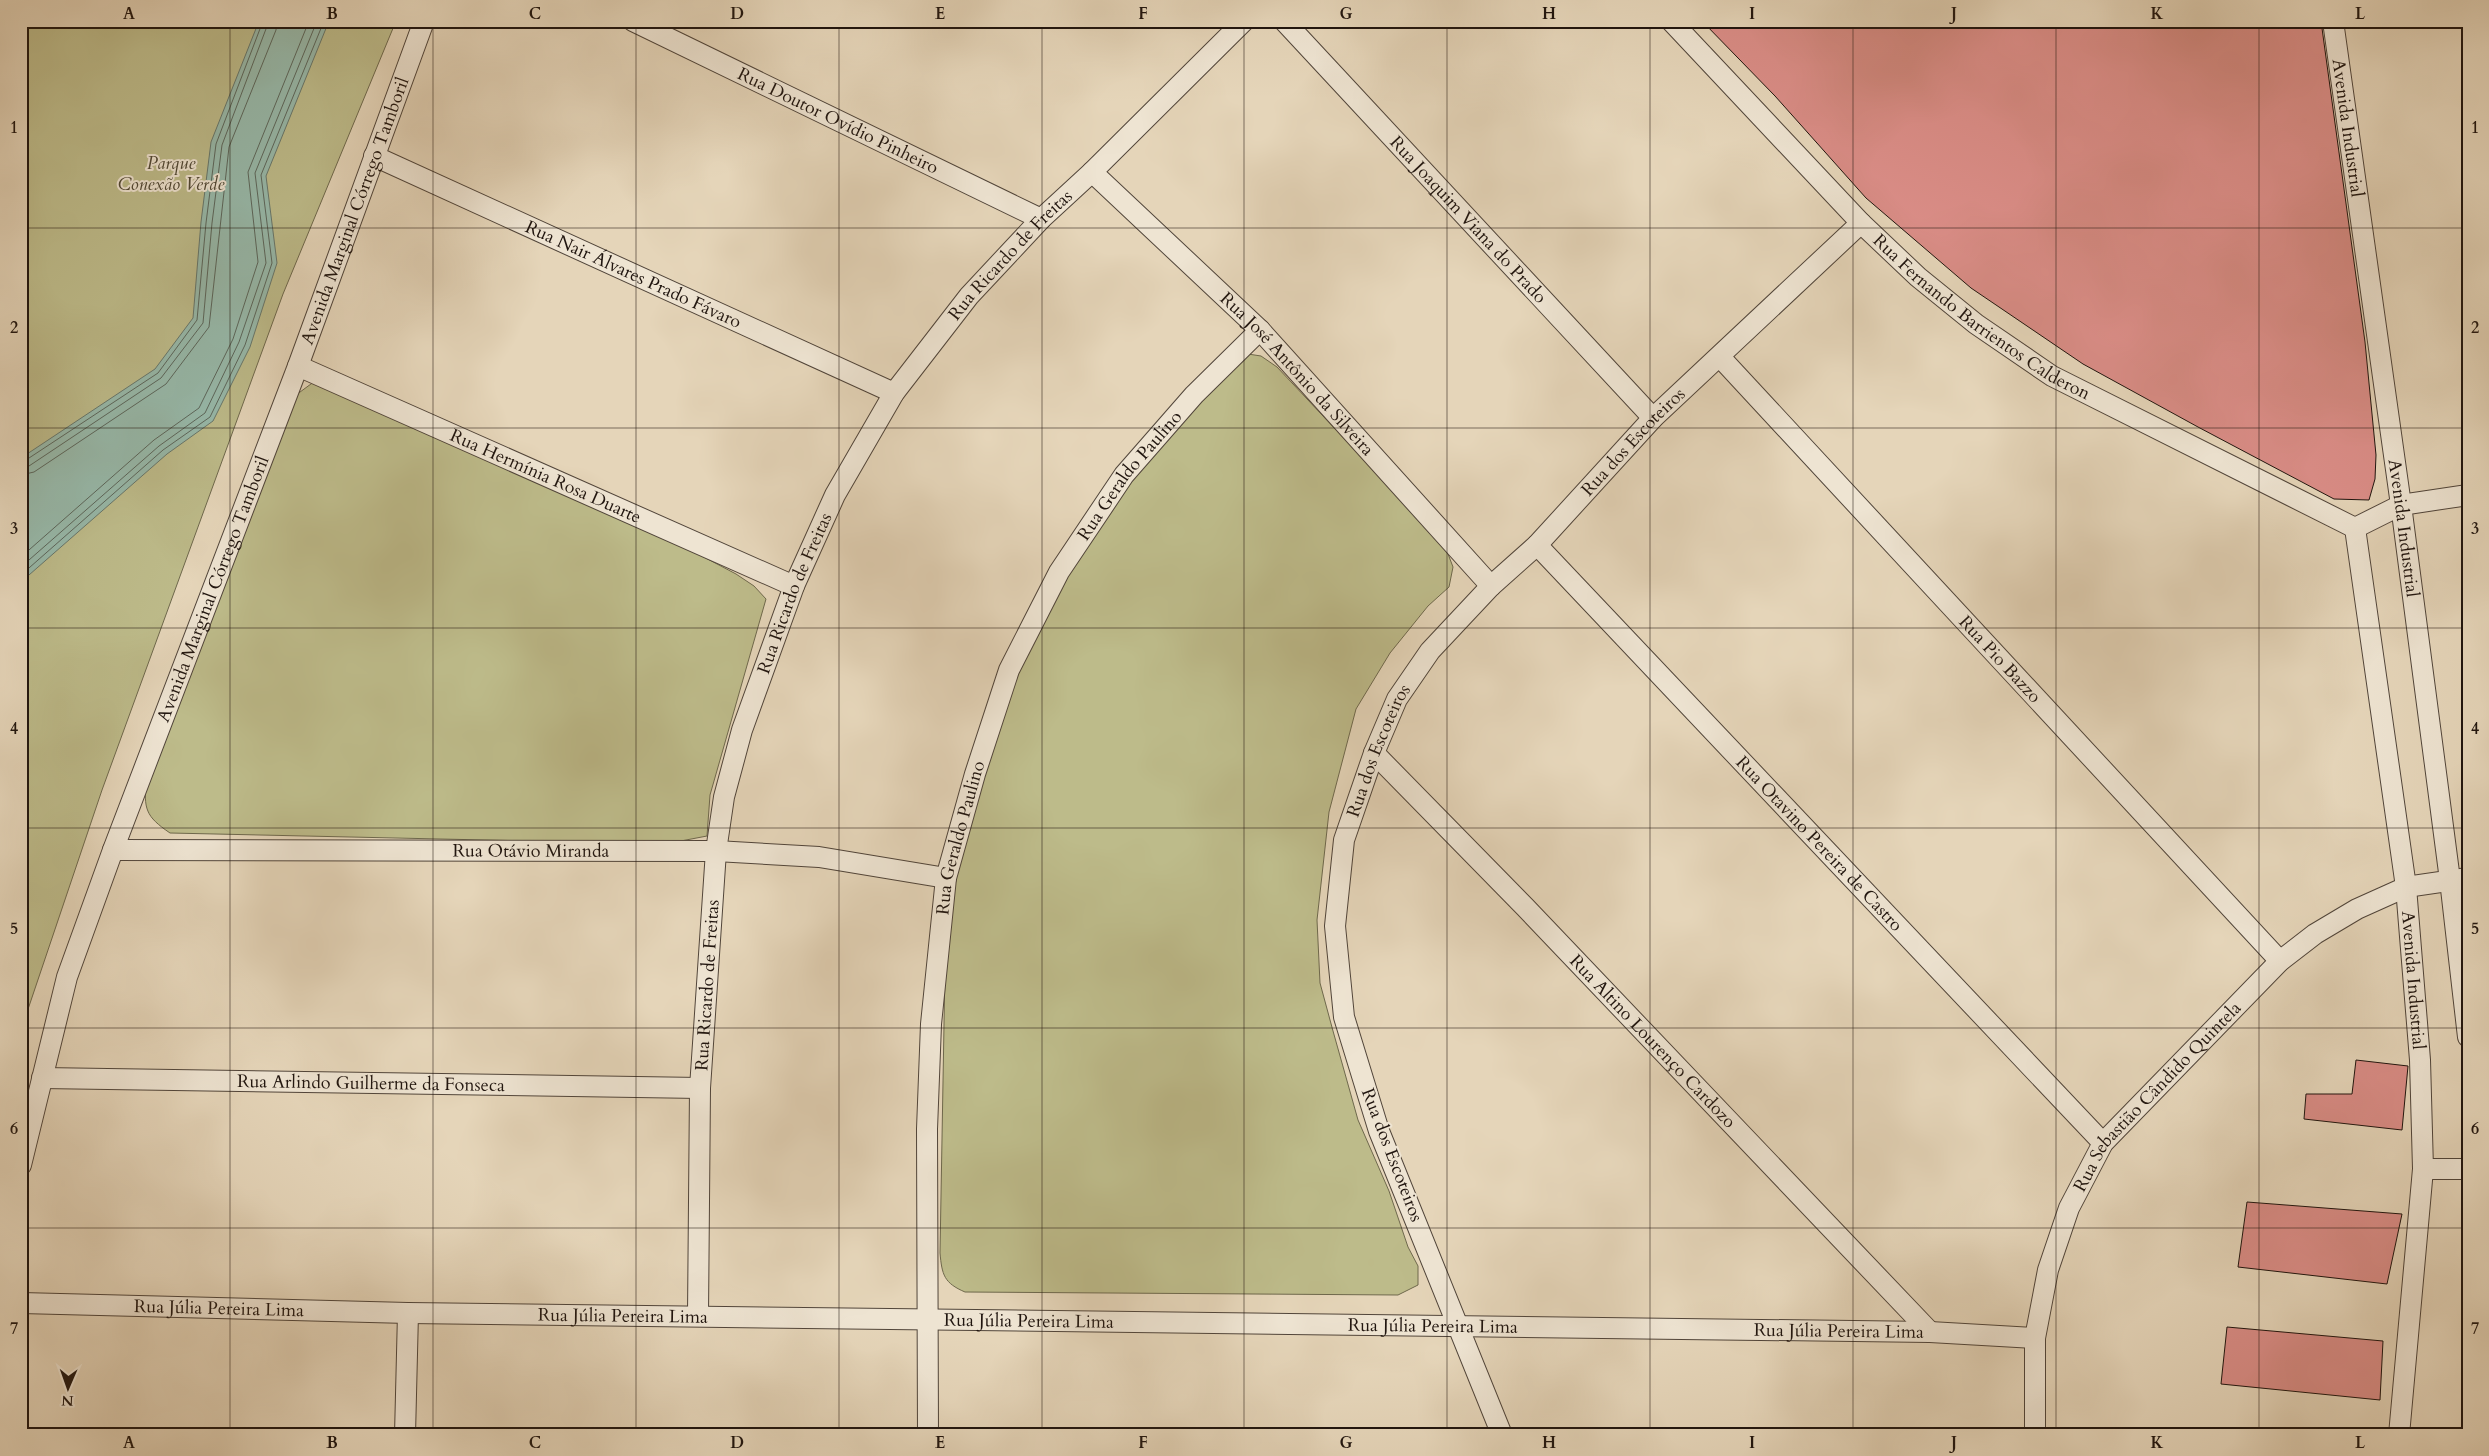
<svg xmlns="http://www.w3.org/2000/svg" width="2489" height="1456" font-family="Cardo,serif">
<style>
.green{fill:#bdbb8a;stroke:#6e684c}
.water{fill:#97b9aa;stroke:#67776c}
.lines{fill:none;stroke-linecap:round;stroke-linejoin:round}
.shore{stroke:#5c675c;stroke-width:1}
.building{fill:#da8d87;stroke:#20150f}
.minor-casing{stroke:#51453a;stroke-width:22}
.minor{stroke:#eee4d2;stroke-width:20}
.grid{fill:none;stroke:#20150f;stroke-width:1;stroke-opacity:0.55}
.labels{text-anchor:middle;dominant-baseline:central;stroke-width:4;stroke-linejoin:round;paint-order:stroke}
.street-label{font-size:18px;fill:#20150f;stroke:#eee4d2}
.park-label{font-size:18px;font-style:italic;fill:#4f4734;stroke:#eee4d2}
.neatline{fill:none;stroke:#20150f;stroke-width:2}
.grid-label{font-size:16px;text-anchor:middle;font-weight:bold;fill:#20150f}
</style>
<rect width="100%" height="100%" fill="#e5d5b9"/>
<filter id="stains"><feTurbulence type="fractalNoise" baseFrequency=".004" numOctaves="4"/><feColorMatrix values="0 0 0 0 .2 0 0 0 0 .09 0 0 0 0 .02 0 0 0 .5 -.17"/></filter>
<radialGradient id="worn" r=".72"><stop offset=".6" stop-color="#630" stop-opacity="0"/><stop offset="1" stop-color="#630" stop-opacity=".3"/></radialGradient>
<g class="green">
<polygon points="21,21 396,21 283,294 102,790 21,1030"/>
<path d="M 1248,354 L 1261,356 L 1277,367 L 1445,546 L 1453,567 L 1449,587 L 1428,606 L 1390,653 L 1356,709 L 1329,812 L 1317,920 L 1320,983 L 1333,1031 L 1358,1120 L 1389,1191 L 1408,1247 L 1418,1266 L 1418,1285 L 1398,1295 L 965,1292 C 944,1283 942,1275 940,1253 L 945,968 L 955,877 L 1013,670 L 1125,476 Z"/>
<path d="M 315,381 L 649,528 L 736,574 L 754,586 L 766,599 L 710,795 L 707,836 L 665,844 L 170,833 C 145,816 144,809 146,780 L 296,395 Z"/>
</g>
<polygon class="water" points="259,21 329,21 266,176 277,263 250,347 213,421 167,454 21,582 21,458 155,369 193,318 201,222 211,142"/>
<g class="lines">
<g class="shore">
<polyline points="21,461 26,460 158,373 197,320 206,223 216,144 263,21"/>
<polyline points="21,468 29,466 161,378 203,323 212,223 222,145 269,21"/>
<polyline points="21,475 34,472 166,384 209,327 229,147 276,30 277,21"/>
<polyline points="21,557 154,440 199,408 233,339 258,262 248,172 309,21"/>
<polyline points="21,567 159,446 205,413 239,342 266,263 255,173 317,21"/>
<polyline points="21,575 163,450 210,417 245,345 272,263 261,175 324,21"/>
</g>
</g>
<g class="building">
<polygon points="1702,21 2321,21 2365,342 2376,455 2375,479 2369,500 2334,499 2198,427 2083,364 1971,288 1866,198 1775,96"/>
<polygon points="2356,1060 2408,1066 2402,1130 2304,1119 2306,1094 2352,1094"/>
<polygon points="2247,1202 2402,1214 2387,1284 2238,1267"/>
<polygon points="2227,1327 2383,1341 2380,1400 2221,1384"/>
</g>
<g class="lines">
<defs>
<g id="minor">
<path id="s1" d="M 633,21 L 1041,219"/>
<path id="s2" d="M 1284,21 L 1653,418"/>
<path id="s3" d="M 1671,21 L 1861,223 L 1918,277 L 1976,324 L 2052,376 L 2355,528"/>
<path id="s4" d="M 2333,21 L 2401,505 L 2450,880 L 2468,1037"/>
<path id="s5" d="M 374,156 L 894,393"/>
<path id="s6" d="M 1092,172 L 1260,330 L 1491,586"/>
<path id="s7" d="M 1720,357 L 2280,961"/>
<path id="s8" d="M 298,366 L 794,586"/>
<path id="s9" d="M 2355,528 L 2406,887 L 2420,1060 L 2423,1169 L 2399,1435"/>
<polyline points="2355,528 2401,505 2468,495"/>
<path id="s10" d="M 1537,545 L 2103,1143"/>
<path id="s11" d="M 1374,753 L 1525,907 L 1930,1332"/>
<path id="s12" d="M 113,850 L 716,851 L 819,857 L 946,878"/>
<path id="s13" d="M 42,1078 L 700,1088"/>
<path id="s14" d="M 21,1165 L 67,977 L 113,850 L 298,366 L 424,21"/>
<polyline points="2423,1169 2468,1169"/>
<path id="s15" d="M 21,1303 L 408,1313 L 1930,1332 L 2035,1338"/>
<path id="s16" d="M 698,1315 L 700,1088 L 716,851 L 724,797 L 742,730 L 794,586 L 835,495 L 894,393 L 969,296 L 1041,219 L 1092,172 L 1244,21"/>
<polyline points="405,1435 408,1313"/>
<path id="s17" d="M 928,1435 L 927,1129 L 931,1024 L 946,878 L 975,774 L 1009,670 L 1059,572 L 1124,475 L 1194,395 L 1260,330"/>
<path id="s18" d="M 1502,1435 L 1379,1131 L 1344,1017 L 1335,926 L 1344,840 L 1374,753 L 1397,699 L 1430,651 L 1491,586 L 1537,545 L 1653,418 L 1861,223"/>
<path id="s19" d="M 2035,1435 L 2035,1338 L 2048,1270 L 2069,1208 L 2103,1143 L 2280,961 L 2315,934 L 2357,909 L 2406,887 L 2468,878"/>
</g>
</defs>
<use href="#minor" class="minor-casing"/>
<use href="#minor" class="minor"/>
</g>
<path class="grid" d="M 230,21 L 230,1435M 433,21 L 433,1435M 636,21 L 636,1435M 839,21 L 839,1435M 1042,21 L 1042,1435M 1244,21 L 1244,1435M 1447,21 L 1447,1435M 1650,21 L 1650,1435M 1853,21 L 1853,1435M 2056,21 L 2056,1435M 2259,21 L 2259,1435M 21,228 L 2468,228M 21,428 L 2468,428M 21,628 L 2468,628M 21,828 L 2468,828M 21,1028 L 2468,1028M 21,1228 L 2468,1228"/>
<g class="labels">
<g class="street-label">
<text stroke="none"><textPath href="#s1" startOffset="228">Rua Doutor Ovídio Pinheiro</textPath></text>
<text stroke="none"><textPath href="#s4" startOffset="108">Avenida Industrial</textPath></text>
<text stroke="none"><textPath href="#s14" startOffset="1012">Avenida Marginal Córrego Tamboril</textPath></text>
<text stroke="none"><textPath href="#s2" startOffset="271">Rua Joaquim Viana do Prado</textPath></text>
<text stroke="none"><textPath href="#s16" startOffset="1140">Rua Ricardo de Freitas</textPath></text>
<text stroke="none"><textPath href="#s5" startOffset="285">Rua Nair Álvares Prado Fávaro</textPath></text>
<text stroke="none"><textPath href="#s3" startOffset="431">Rua Fernando Barrientos Calderon</textPath></text>
<text stroke="none"><textPath href="#s6" startOffset="288">Rua José Antônio da Silveira</textPath></text>
<text stroke="none"><textPath href="#s18" startOffset="1126">Rua dos Escoteiros</textPath></text>
<text stroke="none"><textPath href="#s8" startOffset="271">Rua Hermínia Rosa Duarte</textPath></text>
<text stroke="none"><textPath href="#s17" startOffset="1005">Rua Geraldo Paulino</textPath></text>
<text stroke="none"><textPath href="#s4" startOffset="512">Avenida Industrial</textPath></text>
<text stroke="none"><textPath href="#s14" startOffset="608">Avenida Marginal Córrego Tamboril</textPath></text>
<text stroke="none"><textPath href="#s16" startOffset="735">Rua Ricardo de Freitas</textPath></text>
<text stroke="none"><textPath href="#s7" startOffset="412">Rua Pio Bazzo</textPath></text>
<text stroke="none"><textPath href="#s18" startOffset="721">Rua dos Escoteiros</textPath></text>
<text stroke="none"><textPath href="#s17" startOffset="600">Rua Geraldo Paulino</textPath></text>
<text stroke="none"><textPath href="#s10" startOffset="411">Rua Otavino Pereira de Castro</textPath></text>
<text stroke="none"><textPath href="#s12" startOffset="418">Rua Otávio Miranda</textPath></text>
<text stroke="none"><textPath href="#s9" startOffset="456">Avenida Industrial</textPath></text>
<text stroke="none"><textPath href="#s16" startOffset="330">Rua Ricardo de Freitas</textPath></text>
<text stroke="none"><textPath href="#s11" startOffset="401">Rua Altino Lourenço Cardozo</textPath></text>
<text stroke="none"><textPath href="#s13" startOffset="329">Rua Arlindo Guilherme da Fonseca</textPath></text>
<text stroke="none"><textPath href="#s19" startOffset="375">Rua Sebastião Cândido Quintela</textPath></text>
<text transform="translate(1392 1155) rotate(69)">Rua dos Escoteiros</text>
<text stroke="none"><textPath href="#s15" startOffset="198">Rua Júlia Pereira Lima</textPath></text>
<text stroke="none"><textPath href="#s15" startOffset="602">Rua Júlia Pereira Lima</textPath></text>
<text stroke="none"><textPath href="#s15" startOffset="1008">Rua Júlia Pereira Lima</textPath></text>
<text stroke="none"><textPath href="#s15" startOffset="1412">Rua Júlia Pereira Lima</textPath></text>
<text stroke="none"><textPath href="#s15" startOffset="1818">Rua Júlia Pereira Lima</textPath></text>
</g>
<g class="park-label">
<text x="171" y="163">Parque<tspan x="171" dy="21">Conexão Verde</tspan></text>
</g>
</g>
<rect width="2489" height="1456" fill="none" stroke="#e5d5b9" stroke-width="55"/>
<g transform="translate(68 1388) rotate(182)" stroke="#eee4d2" stroke-width="4" paint-order="stroke">
<path d="M0-4L9 19L0 12L-9 19Z" fill="#20150f"/>
<text y="-8" font-size="14" font-weight="bold" text-anchor="middle" fill="#20150f">N</text>
</g>
<rect x="28" y="28" width="2434" height="1400" class="neatline"/>
<g class="grid-label">
<text x="129" y="19">A</text>
<text x="332" y="19">B</text>
<text x="535" y="19">C</text>
<text x="737" y="19">D</text>
<text x="940" y="19">E</text>
<text x="1143" y="19">F</text>
<text x="1346" y="19">G</text>
<text x="1549" y="19">H</text>
<text x="1752" y="19">I</text>
<text x="1954" y="19">J</text>
<text x="2157" y="19">K</text>
<text x="2360" y="19">L</text>
<text x="14" y="133">1</text>
<text x="2475" y="133">1</text>
<text x="14" y="333">2</text>
<text x="2475" y="333">2</text>
<text x="14" y="534">3</text>
<text x="2475" y="534">3</text>
<text x="14" y="734">4</text>
<text x="2475" y="734">4</text>
<text x="14" y="934">5</text>
<text x="2475" y="934">5</text>
<text x="14" y="1134">6</text>
<text x="2475" y="1134">6</text>
<text x="14" y="1334">7</text>
<text x="2475" y="1334">7</text>
<text x="129" y="1448">A</text>
<text x="332" y="1448">B</text>
<text x="535" y="1448">C</text>
<text x="737" y="1448">D</text>
<text x="940" y="1448">E</text>
<text x="1143" y="1448">F</text>
<text x="1346" y="1448">G</text>
<text x="1549" y="1448">H</text>
<text x="1752" y="1448">I</text>
<text x="1954" y="1448">J</text>
<text x="2157" y="1448">K</text>
<text x="2360" y="1448">L</text>
</g>
<rect width="100%" height="100%" filter="url(#stains)"/>
<rect width="100%" height="100%" fill="url(#worn)"/>
</svg>
